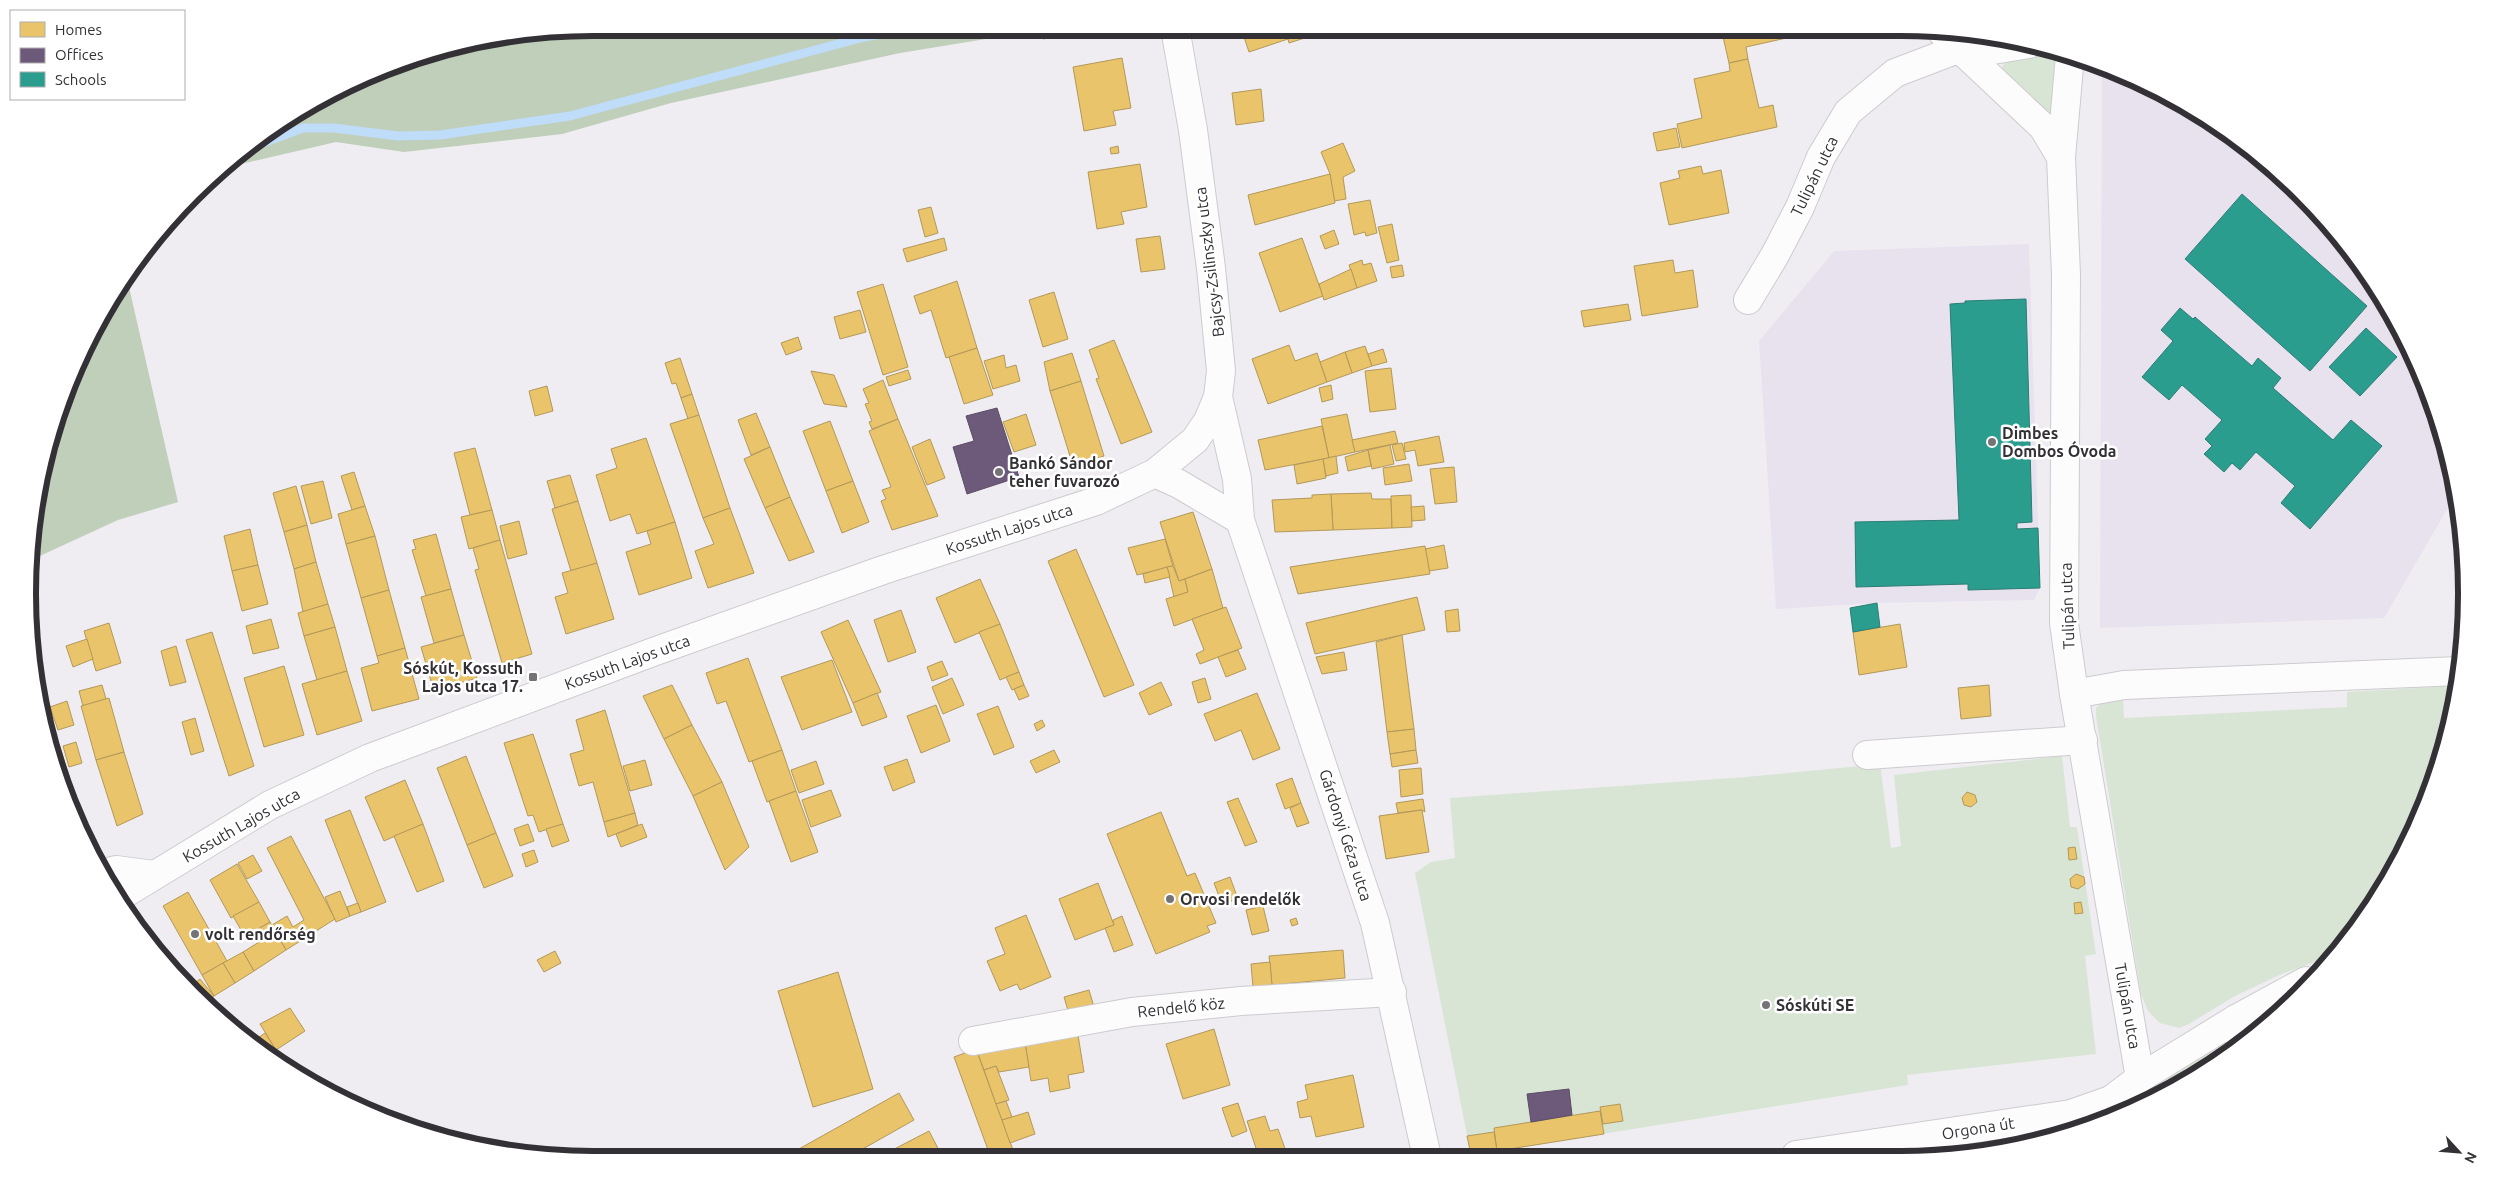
<svg xmlns="http://www.w3.org/2000/svg" width="2494" height="1187" font-family="Ubuntu,sans-serif">
<style>
.built{fill:#e8e2ef}
.green{fill:#d8e5d4}
.forest{fill:#bfcfb9}
.homes{fill:#e9c46a;stroke:#b2985a}
.offices{fill:#6d597a;stroke:#5c4d66}
.schools{fill:#2a9d8f;stroke:#2d7d74}
.lines{fill:none;stroke-linecap:round;stroke-linejoin:round}
.stream{stroke:#bfdcf9;stroke-width:9}
.minor-casing{stroke:#cccbce;stroke-width:30}
.minor{stroke:#fdfcfd;stroke-width:28}
.poi-dot{fill:#757378;stroke:#fff;stroke-width:2}
.labels{text-anchor:middle;dominant-baseline:central;stroke-width:5;stroke-linejoin:round;paint-order:stroke}
.street-label{font-size:16px;fill:#333136;stroke:#fff}
.poi-label{font-size:16px;font-weight:bold;fill:#333136;stroke:#fff;text-anchor:start}
.rim{fill:none;stroke:#333136;stroke-width:6}
</style>
<rect width="100%" height="100%" fill="#efedf2"/>
<g class="built">
<polygon points="2119,71 2215,123 2301,193 2371,279 2424,377 2457,492 2384,618 2100,628 2102,76"/>
<polygon points="2029,244 2040,588 2034,600 1877,603 1776,609 1759,341 1834,251"/>
</g>
<g class="green">
<path d="M 2049,52 L 2055,55 L 2057,60 L 2052,114 L 2048,116 L 2001,72 C 2003,53 2034,55 2049,52 Z"/>
<polygon points="2452,686 2457,688 2456,704 2423,810 2350,938 2332,956 2284,973 2235,996 2189,1024 2179,1028 2160,1023 2148,1011 2141,994 2096,716 2096,708 2102,702 2123,698 2124,718 2347,707 2347,692"/>
<polygon points="2062,756 2070,827 2077,827 2096,954 2085,956 2096,1054 1907,1075 1908,1085 1471,1155 1415,873 1431,862 1455,858 1450,798 1746,777 1880,764 1891,848 1901,846 1894,775"/>
<polygon points="2203,1052 2211,1052 2219,1057 2173,1084 2167,1079 2169,1075"/>
</g>
<g class="forest">
<path d="M 594,28 L 1040,28 L 1041,30 L 900,53 L 671,103 L 562,134 L 404,152 L 336,142 L 224,168 C 289,107 396,54 484,38 C 519,32 557,31 594,28 Z"/>
<polygon points="127,278 178,502 118,520 31,560 38,483 70,377 103,310"/>
</g>
<g class="homes">
<polygon points="1040,28 1072,28 1073,33 1043,39"/>
<polygon points="1111,28 1126,28 1126,30 1112,33"/>
<polygon points="1241,28 1336,28 1289,43 1288,39 1249,52"/>
<polygon points="1721,28 1789,28 1791,37 1746,47 1748,59 1729,63"/>
<polygon points="1122,58 1131,108 1113,111 1116,125 1084,131 1073,67"/>
<polygon points="1748,59 1759,108 1773,105 1777,127 1682,148 1677,124 1702,118 1694,79 1730,71 1729,63"/>
<polygon points="1261,89 1264,121 1236,125 1232,93"/>
<polygon points="1676,128 1680,147 1657,151 1653,133"/>
<polygon points="1343,143 1355,171 1343,177 1346,199 1334,201 1330,174 1321,152"/>
<polygon points="1118,146 1119,153 1111,154 1110,148"/>
<polygon points="1140,164 1147,207 1121,212 1124,224 1097,229 1088,172"/>
<polygon points="1701,166 1703,174 1721,170 1729,213 1669,225 1660,183 1680,178 1678,171"/>
<polygon points="1330,174 1335,203 1255,225 1248,195"/>
<polygon points="1370,200 1377,233 1366,236 1365,232 1354,235 1348,204"/>
<polygon points="931,207 938,233 925,237 918,210"/>
<polygon points="1392,224 1399,260 1387,263 1378,227"/>
<polygon points="1334,230 1339,244 1325,249 1320,236"/>
<polygon points="1160,236 1165,269 1141,272 1136,239"/>
<polygon points="944,238 947,250 907,262 903,249"/>
<polygon points="1302,238 1323,296 1280,312 1259,253"/>
<polygon points="1362,260 1363,265 1371,263 1377,281 1357,288 1349,265"/>
<polygon points="1673,260 1675,273 1693,270 1698,307 1642,316 1634,266"/>
<polygon points="1402,265 1404,276 1392,278 1390,267"/>
<polygon points="1351,269 1357,288 1324,300 1319,284"/>
<polygon points="957,281 977,348 946,358 931,310 920,314 914,296"/>
<polygon points="883,284 908,367 883,375 857,292"/>
<polygon points="1054,292 1068,339 1043,347 1029,300"/>
<polygon points="1628,304 1631,320 1584,327 1581,311"/>
<polygon points="860,310 866,332 840,339 834,317"/>
<polygon points="798,337 802,349 786,355 781,343"/>
<polygon points="1114,340 1152,432 1121,444 1096,379 1099,378 1089,350"/>
<polygon points="1289,345 1295,361 1317,353 1327,382 1268,404 1252,359"/>
<polygon points="1365,346 1372,366 1352,373 1345,352"/>
<polygon points="977,348 993,395 964,404 949,357"/>
<polygon points="1383,349 1387,362 1372,366 1368,354"/>
<polygon points="1345,352 1352,373 1327,382 1320,362"/>
<polygon points="1072,353 1081,381 1050,391 1044,362"/>
<polygon points="1004,355 1006,368 1016,365 1020,381 993,389 984,361"/>
<polygon points="680,358 692,394 681,398 676,383 672,384 665,363"/>
<polygon points="1391,368 1396,409 1370,412 1365,371"/>
<polygon points="908,370 911,379 889,386 886,377"/>
<polygon points="811,371 834,375 847,407 824,404"/>
<polygon points="883,380 898,419 872,429 869,422 872,421 865,404 869,403 863,389"/>
<polygon points="1081,381 1104,456 1073,466 1050,391"/>
<polygon points="1331,385 1333,399 1322,402 1319,388"/>
<polygon points="547,386 553,411 535,416 529,391"/>
<polygon points="692,394 699,415 688,419 681,398"/>
<polygon points="756,413 770,447 751,455 738,420"/>
<polygon points="1026,414 1036,445 1014,452 1003,422"/>
<polygon points="1347,414 1355,452 1329,458 1321,419"/>
<polygon points="699,415 730,508 703,518 670,424"/>
<polygon points="898,419 938,516 892,530 881,501 886,499 882,490 891,487 869,431"/>
<polygon points="830,421 853,481 826,491 803,431"/>
<polygon points="1322,426 1329,458 1265,470 1258,440"/>
<polygon points="1395,431 1398,443 1355,452 1352,440"/>
<polygon points="1439,436 1444,462 1418,466 1415,450 1405,452 1404,443"/>
<polygon points="646,438 675,522 637,534 630,514 610,521 596,475 617,468 611,449"/>
<polygon points="930,439 945,478 927,485 912,447"/>
<polygon points="1402,443 1406,459 1396,461 1392,445"/>
<polygon points="1390,445 1394,464 1372,469 1368,450"/>
<polygon points="770,447 790,497 765,508 744,459"/>
<polygon points="475,448 492,510 470,515 454,453"/>
<polygon points="1368,450 1371,466 1348,471 1345,457"/>
<polygon points="1336,456 1338,473 1326,476 1323,459"/>
<polygon points="1323,459 1326,478 1297,484 1294,465"/>
<polygon points="1409,464 1412,481 1385,485 1383,468"/>
<polygon points="1454,467 1457,502 1435,504 1430,469"/>
<polygon points="354,472 365,506 352,510 341,476"/>
<polygon points="570,475 578,501 555,508 547,481"/>
<polygon points="323,481 332,518 311,524 301,486"/>
<polygon points="853,481 869,522 842,533 826,491"/>
<polygon points="296,486 307,525 284,532 273,493"/>
<polygon points="1371,493 1372,499 1391,499 1392,528 1333,530 1331,494"/>
<polygon points="1331,494 1333,530 1275,532 1272,500 1312,498 1312,495"/>
<polygon points="1411,495 1412,527 1392,528 1391,496"/>
<polygon points="790,497 814,552 789,561 765,508"/>
<polygon points="578,501 597,563 571,571 552,509"/>
<polygon points="365,506 375,536 346,544 338,514"/>
<polygon points="1424,506 1425,520 1412,521 1411,507"/>
<polygon points="730,508 754,573 708,588 695,551 714,544 703,518"/>
<polygon points="492,510 500,540 469,549 461,517"/>
<polygon points="1193,512 1212,569 1179,581 1160,522"/>
<polygon points="519,521 527,554 508,559 500,526"/>
<polygon points="675,522 692,578 639,595 626,552 651,544 647,531"/>
<polygon points="307,525 316,562 294,569 284,532"/>
<polygon points="250,529 258,565 232,571 224,536"/>
<polygon points="436,534 451,589 426,596 412,550 416,549 413,540"/>
<polygon points="375,536 389,590 361,598 346,544"/>
<polygon points="1165,539 1173,566 1137,575 1128,548"/>
<polygon points="500,540 532,654 502,663 475,570 479,569 473,548"/>
<polygon points="1444,545 1448,568 1429,571 1425,549"/>
<polygon points="1425,546 1430,574 1298,594 1290,567"/>
<polygon points="1076,549 1134,685 1104,697 1048,561"/>
<polygon points="316,562 328,604 303,612 294,569"/>
<polygon points="597,563 614,619 566,634 555,597 568,593 562,573"/>
<polygon points="258,565 268,604 242,611 232,571"/>
<polygon points="1173,566 1179,581 1185,579 1188,592 1174,597 1167,567"/>
<polygon points="1167,567 1170,577 1145,583 1143,574"/>
<polygon points="1212,569 1223,608 1174,626 1166,599 1188,592 1185,579"/>
<polygon points="980,579 1000,624 955,643 936,598"/>
<polygon points="451,589 464,635 434,643 421,597"/>
<polygon points="389,590 405,648 377,656 361,598"/>
<polygon points="1417,597 1425,630 1315,654 1306,623"/>
<polygon points="328,604 335,627 304,636 298,613"/>
<polygon points="1226,607 1242,648 1200,664 1196,654 1204,650 1192,619"/>
<polygon points="1458,609 1460,631 1447,632 1445,611"/>
<polygon points="901,610 916,652 888,662 874,620"/>
<polygon points="271,619 279,648 253,654 246,626"/>
<polygon points="848,620 881,692 853,703 821,632"/>
<polygon points="109,623 121,663 96,671 84,631"/>
<polygon points="1000,624 1019,672 1000,680 979,632"/>
<polygon points="1900,624 1907,667 1859,675 1853,632"/>
<polygon points="335,627 347,671 317,680 304,636"/>
<polygon points="212,632 254,766 229,776 186,640"/>
<polygon points="464,635 477,678 434,691 421,647"/>
<polygon points="1402,635 1414,729 1387,732 1376,642"/>
<polygon points="87,639 93,659 73,667 66,646"/>
<polygon points="176,646 186,682 170,686 161,651"/>
<polygon points="405,648 419,699 372,711 361,668 379,663 377,656"/>
<polygon points="1238,650 1246,669 1226,677 1218,657"/>
<polygon points="1344,652 1347,670 1322,674 1316,657"/>
<polygon points="32,658 41,684 36,685 32,668"/>
<polygon points="748,658 782,750 749,762 726,701 717,704 706,673"/>
<polygon points="832,660 852,712 802,730 781,677"/>
<polygon points="942,661 948,675 932,681 927,667"/>
<polygon points="284,666 304,735 264,747 244,678"/>
<polygon points="347,671 362,721 317,735 302,684"/>
<polygon points="1019,672 1024,685 1012,690 1006,677"/>
<polygon points="952,678 964,705 943,714 932,687"/>
<polygon points="1205,678 1211,699 1198,703 1192,682"/>
<polygon points="1161,682 1172,705 1149,715 1139,693"/>
<polygon points="36,685 46,716 44,716"/>
<polygon points="102,685 106,699 83,706 79,691"/>
<polygon points="672,685 692,725 664,739 643,696"/>
<polygon points="1024,685 1029,696 1019,700 1014,689"/>
<polygon points="1989,685 1991,716 1961,719 1958,688"/>
<polygon points="877,693 887,717 862,726 853,703"/>
<polygon points="1257,693 1280,749 1253,760 1241,730 1215,741 1204,714"/>
<polygon points="109,698 124,752 96,760 81,706"/>
<polygon points="67,701 74,725 58,730 50,707"/>
<polygon points="936,705 950,741 921,753 907,716"/>
<polygon points="998,706 1014,747 994,755 977,714"/>
<polygon points="605,710 635,813 604,822 593,782 579,786 570,754 584,750 576,720"/>
<polygon points="195,718 204,751 191,755 182,722"/>
<polygon points="1042,720 1045,726 1037,731 1034,724"/>
<polygon points="692,725 722,782 693,796 664,739"/>
<polygon points="1414,729 1416,750 1390,754 1387,732"/>
<polygon points="533,734 563,824 539,832 533,815 528,816 504,743"/>
<polygon points="76,742 82,763 69,767 63,746"/>
<polygon points="59,744 74,792 65,795 57,775 51,746"/>
<polygon points="782,750 796,791 767,802 752,761"/>
<polygon points="1054,750 1060,762 1036,773 1030,761"/>
<polygon points="1416,750 1418,763 1392,767 1390,754"/>
<polygon points="124,752 143,814 117,826 96,760"/>
<polygon points="466,756 496,833 467,845 437,768"/>
<polygon points="907,759 915,782 893,791 884,767"/>
<polygon points="645,760 652,785 630,791 623,766"/>
<polygon points="816,761 824,784 799,793 791,770"/>
<polygon points="1421,768 1423,794 1401,797 1399,770"/>
<polygon points="1292,778 1301,803 1285,809 1276,784"/>
<polygon points="405,780 423,824 384,841 365,797"/>
<polygon points="722,782 749,847 725,870 693,796"/>
<polygon points="831,790 841,816 811,827 802,800"/>
<polygon points="796,791 818,852 791,862 769,801"/>
<polygon points="74,792 88,839 84,840 65,795"/>
<polygon points="1967,792 1975,795 1977,802 1971,807 1964,805 1962,798"/>
<polygon points="1238,798 1257,842 1245,846 1227,802"/>
<polygon points="1423,799 1425,812 1422,810 1398,813 1396,803"/>
<polygon points="1301,803 1309,823 1297,827 1290,808"/>
<polygon points="350,810 386,902 361,912 325,820"/>
<polygon points="1422,810 1429,852 1386,859 1379,816"/>
<polygon points="1161,812 1187,876 1195,873 1216,923 1207,926 1210,932 1156,954 1107,834"/>
<polygon points="635,813 638,825 608,837 604,822"/>
<polygon points="423,824 444,881 417,892 394,836"/>
<polygon points="528,824 534,841 520,846 514,829"/>
<polygon points="563,824 569,841 552,847 546,829"/>
<polygon points="642,824 647,837 621,847 616,834"/>
<polygon points="496,833 513,876 484,888 467,845"/>
<polygon points="291,836 335,919 286,950 272,925 287,916 293,927 304,920 267,848"/>
<polygon points="2075,847 2077,859 2069,860 2068,848"/>
<polygon points="534,850 538,862 526,867 522,854"/>
<polygon points="253,855 262,871 247,879 238,863"/>
<polygon points="237,864 259,902 231,918 210,880"/>
<polygon points="2076,874 2084,877 2085,884 2078,889 2071,887 2070,879"/>
<polygon points="1230,877 1238,899 1222,904 1214,883"/>
<polygon points="1098,883 1114,925 1075,940 1059,899"/>
<polygon points="340,891 350,916 336,922 325,897"/>
<polygon points="188,892 227,961 202,975 163,906"/>
<polygon points="259,902 270,922 245,937 233,916"/>
<polygon points="2081,902 2083,913 2075,914 2074,903"/>
<polygon points="358,903 361,912 350,916 347,907"/>
<polygon points="1263,906 1269,931 1252,935 1246,910"/>
<polygon points="1026,915 1051,977 1020,990 1017,984 1000,991 987,961 1005,954 995,928"/>
<polygon points="1122,916 1133,945 1114,952 1105,928 1114,925 1113,920"/>
<polygon points="1296,918 1298,924 1292,926 1290,920"/>
<polygon points="270,922 286,950 254,971 243,952 264,939 258,929"/>
<polygon points="1343,950 1345,978 1272,985 1269,956"/>
<polygon points="555,951 561,963 544,972 537,960"/>
<polygon points="243,952 254,971 235,983 223,963"/>
<polygon points="1270,962 1272,985 1253,987 1251,964"/>
<polygon points="223,963 235,983 214,996 202,975"/>
<polygon points="838,972 873,1089 813,1107 778,991"/>
<polygon points="200,979 214,996 204,1003 188,988"/>
<polygon points="1089,990 1094,1007 1069,1014 1064,997"/>
<polygon points="290,1008 305,1031 276,1050 260,1024"/>
<polygon points="1214,1029 1230,1085 1183,1099 1166,1044"/>
<polygon points="265,1033 276,1050 268,1055 252,1042"/>
<polygon points="1078,1035 1084,1072 1068,1075 1070,1088 1050,1092 1048,1078 1031,1081 1025,1043"/>
<polygon points="1025,1043 1029,1067 999,1072 996,1066 984,1070 976,1049"/>
<polygon points="976,1049 1016,1158 991,1158 954,1057"/>
<polygon points="996,1066 1009,1100 996,1104 984,1070"/>
<polygon points="1353,1075 1364,1127 1316,1137 1311,1116 1300,1118 1297,1102 1308,1099 1305,1085"/>
<polygon points="899,1093 914,1120 845,1159 781,1159"/>
<polygon points="1006,1101 1012,1117 1002,1120 996,1104"/>
<polygon points="1238,1103 1247,1131 1232,1137 1222,1108"/>
<polygon points="1620,1104 1623,1121 1603,1124 1600,1107"/>
<polygon points="1600,1111 1604,1134 1497,1151 1494,1128"/>
<polygon points="1028,1112 1035,1134 1010,1143 1002,1120"/>
<polygon points="1265,1116 1270,1131 1278,1129 1288,1157 1259,1157 1247,1121"/>
<polygon points="929,1131 943,1158 877,1158"/>
<polygon points="1494,1132 1497,1151 1471,1155 1467,1136"/>
<polygon points="1061,1153 1062,1158 1042,1158"/>
</g>
<g class="offices">
<polygon points="997,408 1019,477 967,494 953,447 974,441 966,416"/>
<polygon points="1569,1089 1572,1115 1531,1122 1527,1094"/>
</g>
<g class="schools">
<polygon points="2242,194 2367,306 2310,371 2185,259"/>
<polygon points="2026,299 2032,522 2017,523 2017,529 2038,528 2040,588 1968,590 1968,584 1856,587 1855,522 1959,520 1950,304 1965,303 1965,301"/>
<polygon points="2180,308 2193,319 2195,317 2252,366 2258,358 2281,378 2273,388 2333,440 2351,420 2382,446 2310,529 2281,503 2295,486 2256,452 2240,470 2232,463 2224,472 2204,454 2212,446 2205,439 2222,420 2182,385 2169,400 2142,377 2173,341 2161,330"/>
<polygon points="2366,328 2397,357 2360,396 2329,367"/>
<polygon points="1877,603 1880,627 1853,632 1850,608"/>
</g>
<g class="lines">
<polyline class="stream" points="241,151 303,128 334,128 398,136 440,135 570,116 864,37 916,28"/>
<defs>
<g id="minor">
<polyline points="1942,32 2043,127 2061,157 2066,275 2064,623 2074,694 2140,1078"/>
<polyline points="2061,157 2070,56"/>
<polyline points="1748,300 1775,255 1800,207 1821,157 1848,112 1895,73 1958,49 1987,51 2029,44"/>
<polyline points="1218,397 1237,479 1240,520 1375,923 1427,1157"/>
<polyline points="1155,473 1179,484 1240,520"/>
<polyline points="2074,694 2124,685 2459,671"/>
<polyline points="1867,755 2083,740"/>
<polyline points="104,873 116,870 154,875"/>
<polyline points="119,897 270,805 370,758 653,652 883,570 1096,501 1155,473 1195,440 1208,421 1218,397 1221,371 1211,268 1193,130 1175,28"/>
<polyline points="2236,1019 2241,1045"/>
<polyline points="973,1041 1132,1012 1241,1001 1392,992"/>
<polyline points="1796,1155 2071,1114 2111,1100 2140,1078 2236,1019 2306,981"/>
</g>
</defs>
<use href="#minor" class="minor-casing"/>
<use href="#minor" class="minor"/>
</g>
<g class="poi-dot">
<circle cx="1992" cy="442" r="5"/>
<circle cx="999" cy="472" r="5"/>
<rect x="528" y="672" width="10" height="10" rx="2.5"/>
<circle cx="1170" cy="899" r="5"/>
<circle cx="195" cy="934" r="5"/>
<circle cx="1766" cy="1005" r="5"/>
</g>
<g class="labels">
<g class="street-label">
<text transform="translate(1814 176) rotate(-64)">Tulipán utca</text>
<text transform="translate(1209 262) rotate(-97)">Bajcsy-Zsilinszky utca</text>
<text transform="translate(1009 529) rotate(-18)">Kossuth Lajos utca</text>
<text transform="translate(2067 606) rotate(-92)">Tulipán utca</text>
<text transform="translate(627 662) rotate(-20)">Kossuth Lajos utca</text>
<text transform="translate(241 825) rotate(-30)">Kossuth Lajos utca</text>
<text transform="translate(1346 835) rotate(72)">Gárdonyi Géza utca</text>
<text transform="translate(2128 1006) rotate(80)">Tulipán utca</text>
<text transform="translate(1181 1007) rotate(-6)">Rendelő köz</text>
<text transform="translate(1978 1128) rotate(-9)">Orgona út</text>
</g>
<g class="poi-label">
<text x="2002" y="433">Dimbes<tspan x="2002" dy="18">Dombos Óvoda</tspan></text>
<text x="1009" y="463">Bankó Sándor<tspan x="1009" dy="18">teher fuvarozó</tspan></text>
<text x="523" y="668" text-anchor="end">Sóskút, Kossuth<tspan x="523" dy="18">Lajos utca 17.</tspan></text>
<text x="1180" y="899">Orvosi rendelők</text>
<text x="205" y="934">volt rendőrség</text>
<text x="1776" y="1005">Sóskúti SE</text>
</g>
</g>
<path d="M0 0H2494V1187H0ZM593 36H1901A557 557 0 0 1 2458 593V594A557 557 0 0 1 1901 1151H593A557 557 0 0 1 36 594V593A557 557 0 0 1 593 36Z" fill="#fff" fill-rule="evenodd"/>
<path class="rim" d="M593 36H1901A557 557 0 0 1 2458 593V594A557 557 0 0 1 1901 1151H593A557 557 0 0 1 36 594V593A557 557 0 0 1 593 36Z"/>
<rect x="10" y="10" width="175" height="90" fill="#ffffff" stroke="#adadaf"/>
<rect x="20" y="22" width="25" height="15" fill="#e9c46a" stroke="#adadaf"/>
<text x="55" y="35" font-size="15" fill="#333136">Homes</text>
<rect x="20" y="48" width="25" height="15" fill="#6d597a" stroke="#adadaf"/>
<text x="55" y="60" font-size="15" fill="#333136">Offices</text>
<rect x="20" y="72" width="25" height="15" fill="#2a9d8f" stroke="#adadaf"/>
<text x="55" y="85" font-size="15" fill="#333136">Schools</text>
<g transform="translate(2459 1152) rotate(116)" stroke="#ffffff" stroke-width="4" paint-order="stroke">
<path d="M0-4L9 19L0 12L-9 19Z" fill="#333136"/>
<text y="-8" font-size="14" font-weight="bold" text-anchor="middle" fill="#333136">N</text>
</g>
</svg>
